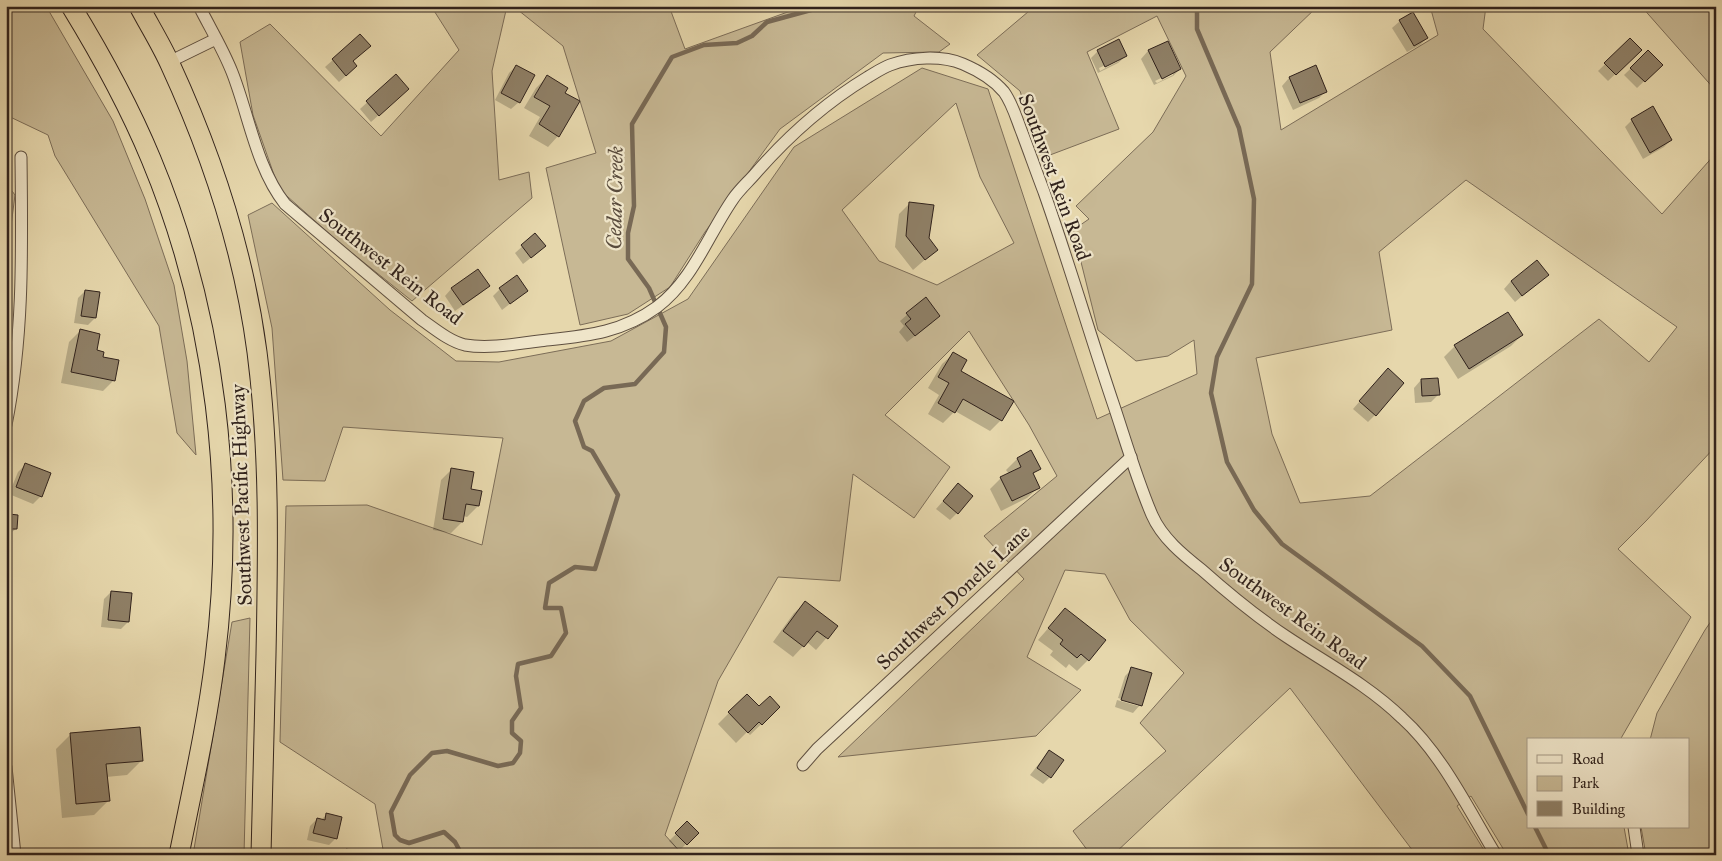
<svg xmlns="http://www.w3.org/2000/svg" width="1722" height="861" font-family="'IM FELL Great Primer',serif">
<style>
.green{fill:#c7b894;stroke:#7c6d58;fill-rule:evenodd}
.shadow{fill:#0003;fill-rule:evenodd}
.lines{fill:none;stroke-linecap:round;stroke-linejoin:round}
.stream{stroke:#786955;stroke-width:4.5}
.building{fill:#8f8067;stroke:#30221c}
.minor-casing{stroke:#5e4f40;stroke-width:13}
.trunk-casing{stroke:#30221c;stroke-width:21}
.minor{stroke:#efe5c9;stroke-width:11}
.trunk{stroke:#e6d7ac;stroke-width:19}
.labels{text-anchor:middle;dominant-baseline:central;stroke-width:4.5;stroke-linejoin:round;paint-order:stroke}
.street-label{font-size:20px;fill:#30221c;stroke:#efe5c9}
.water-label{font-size:21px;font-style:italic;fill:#5a4c3d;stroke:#efe5c9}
</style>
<rect width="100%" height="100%" fill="#e6d7ac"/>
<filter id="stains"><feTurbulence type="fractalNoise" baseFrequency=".004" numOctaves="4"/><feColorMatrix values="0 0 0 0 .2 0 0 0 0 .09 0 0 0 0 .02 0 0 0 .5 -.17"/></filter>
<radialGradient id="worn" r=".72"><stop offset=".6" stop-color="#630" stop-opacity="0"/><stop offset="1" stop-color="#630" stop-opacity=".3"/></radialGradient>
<g class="green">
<polygon points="6,6 46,6 113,121 145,199 174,285 187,361 196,455 177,433 159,326 55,156 48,135 6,115"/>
<polygon points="431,6 507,6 492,71 499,180 529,172 532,198 412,301 342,245 279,189 253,115 240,42 270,24 381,136 459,50"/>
<polygon points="513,6 669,6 685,49 796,9 796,6 919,6 914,16 950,44 939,52 883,53 780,129 705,232 670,287 628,314 580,325 546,168 596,153 563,46"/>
<path d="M 1035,6 L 1062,6 L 1069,10 L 1074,6 L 1318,6 L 1270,52 L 1281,130 L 1438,35 L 1430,6 L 1486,6 L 1483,29 L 1662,214 L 1716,153 L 1716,446 L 1646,521 L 1618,549 L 1691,617 L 1620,740 L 1528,740 L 1528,827 L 1624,827 L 1629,855 L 1507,855 L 1471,796 L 1457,806 L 1487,855 L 1416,855 L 1290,688 L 1113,855 L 1091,855 L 1073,831 L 1166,751 L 1140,723 L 1184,673 L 1130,620 L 1105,574 L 1065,570 L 1027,657 L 1081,690 L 1036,736 L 838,757 L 1024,579 L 984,536 L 1057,476 L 1029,425 L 969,331 L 885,415 L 950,467 L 914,518 L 853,474 L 840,581 L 778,577 L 718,681 L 665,835 L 683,855 L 384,855 L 375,804 L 280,742 L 286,506 L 367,505 L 482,545 L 503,438 L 343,427 L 325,481 L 283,480 L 272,328 L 248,215 L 272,203 L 390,310 L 456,361 L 499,362 L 611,341 L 688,299 L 794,147 L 922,68 L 988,89 L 1097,419 L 1197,374 L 1194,340 L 1168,356 L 1136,361 L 1098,330 L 1073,230 L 1089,219 L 1076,206 L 1153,132 L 1186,76 L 1157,16 L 1087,52 L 1119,129 L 1042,158 L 1020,91 L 977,55 ZM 956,103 L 980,177 L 1014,243 L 937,285 L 879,261 L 842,210 ZM 1466,180 L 1677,327 L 1649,362 L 1599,319 L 1370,496 L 1300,503 L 1272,434 L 1256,358 L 1392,330 L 1379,252 Z"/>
<polygon points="1641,6 1716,6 1716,91"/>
<polygon points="6,183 15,195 6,265"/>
<polygon points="1716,614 1716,855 1646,855 1641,827 1688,827 1688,740 1650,740 1657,713 1705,630"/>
<polygon points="250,618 244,855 193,855 232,622"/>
</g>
<g class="shadow">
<polygon points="1413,14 1427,38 1420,45 1407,52 1392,28 1400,21"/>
<polygon points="360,36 349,73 339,82 325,67"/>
<polygon points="1630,40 1640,50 1608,81 1598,71"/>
<path d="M 1167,42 L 1180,69 L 1173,76 L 1154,85 L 1141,59 L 1148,51 ZM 1173,72 L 1173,75 L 1157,83 L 1155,81 Z"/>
<path d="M 1098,51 L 1126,56 L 1118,63 L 1098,73 L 1091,58 ZM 1119,59 L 1119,61 L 1100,71 L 1099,68 Z"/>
<polygon points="1648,52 1661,65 1637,88 1624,75"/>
<polygon points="516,66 519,102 511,109 495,100 509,73"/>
<polygon points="1315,67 1326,91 1319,98 1293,110 1282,86 1289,78"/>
<polygon points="396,76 400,96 371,122 360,109"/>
<polygon points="547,77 563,93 558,136 548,147 529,136 540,117 524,108 536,88"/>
<polygon points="1632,120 1671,140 1664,147 1643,159 1625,127"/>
<polygon points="910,203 928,239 936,250 913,270 895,247 899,214"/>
<polygon points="535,235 537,253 523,264 515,253"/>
<polygon points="1547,275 1515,302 1504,289 1511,281"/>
<polygon points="488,286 481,293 455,311 445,296 452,288"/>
<polygon points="500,289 526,291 502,310 493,296"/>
<polygon points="85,291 95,318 88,325 74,323 78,298"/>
<polygon points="925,299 932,323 907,342 899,332 904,326 900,321"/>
<polygon points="80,331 101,358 114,380 103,391 61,383 69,342"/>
<polygon points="1522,335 1511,346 1458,379 1444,357 1455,346"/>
<polygon points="953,354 960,371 1012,401 1001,420 990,431 955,411 943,423 928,414 939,395 928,388 942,364"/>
<polygon points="1381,377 1375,415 1368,422 1353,409"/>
<polygon points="1421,380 1438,395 1431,402 1415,403 1414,388"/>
<polygon points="1017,459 1039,469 1032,475 1038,488 1027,498 1001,511 990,489 1001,478 1009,474 1006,470"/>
<polygon points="25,465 41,496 33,504 9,494 18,472"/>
<polygon points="452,469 469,490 480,492 478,506 467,517 463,516 462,522 451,533 433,530 441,480"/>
<polygon points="951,492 957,513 950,520 936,509"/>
<polygon points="10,516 16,529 12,532 6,531 7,519"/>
<polygon points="111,592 128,622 121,629 101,627 104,599"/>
<polygon points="805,603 837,626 816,650 807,642 793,657 773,642 794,613"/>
<polygon points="1065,609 1088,660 1077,671 1069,664 1066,668 1050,655 1053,651 1038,640"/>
<polygon points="1132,669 1140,705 1133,713 1115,707 1117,700 1138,706 1138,704 1118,698 1125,676"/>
<polygon points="747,695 759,708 779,707 750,735 747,732 736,743 718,724"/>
<polygon points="70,735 141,761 127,775 106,777 108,801 94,815 62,818 56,749"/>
<polygon points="1049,751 1050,777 1043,784 1030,775"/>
<polygon points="327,814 336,838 329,845 307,840 310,826 317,819 321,820"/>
<polygon points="687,823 697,833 679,851 669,841"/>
</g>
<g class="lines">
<g class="stream">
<polyline points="1197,6 1197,29 1239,128 1254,199 1252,284 1217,357 1211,393 1227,462 1254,510 1282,544 1422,646 1470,696 1528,814"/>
<polyline points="1535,827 1549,855"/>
<polyline points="462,855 455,842 444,832 409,843 400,840 395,835 391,812 410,775 432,753 447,751 498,766 513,763 520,753 521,741 512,733 512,721 521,708 516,676 518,664 551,656 566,633 561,608 545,608 549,583 575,567 595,569 618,495 592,451 584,447 575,421 584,401 604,388 635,384 664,352 666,327 649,288 628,259 628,233 634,206 632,124 672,57 704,45 737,43 752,36 767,22 811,10 813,6"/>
</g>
</g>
<g class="building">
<polygon points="1413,12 1428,38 1414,46 1399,20"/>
<polygon points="360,34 371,46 353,61 357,66 346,76 332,59"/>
<polygon points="1630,38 1642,50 1616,75 1604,63"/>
<polygon points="1119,39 1127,56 1105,67 1097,50"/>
<polygon points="1168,41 1181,69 1162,79 1148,50"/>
<polygon points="1648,50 1663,65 1645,82 1630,68"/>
<polygon points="516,65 535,75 520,103 501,93"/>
<polygon points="1316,65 1327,92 1300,103 1289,77"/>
<polygon points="396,74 409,89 379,116 366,101"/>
<polygon points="547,75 568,88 565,93 580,101 559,137 539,124 550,106 534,97"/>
<polygon points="1653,106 1672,140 1650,153 1631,119"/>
<polygon points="909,202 934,205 929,238 938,250 925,260 906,236"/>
<polygon points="535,233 546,246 531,258 521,245"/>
<polygon points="1537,260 1549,275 1522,296 1511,281"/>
<polygon points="478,269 490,286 463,305 451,288"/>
<polygon points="517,275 528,291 510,304 499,288"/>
<polygon points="85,290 100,292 96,318 81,316"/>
<polygon points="926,297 940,316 915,336 905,324 911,319 906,313"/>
<polygon points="1508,312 1523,335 1469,369 1454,345"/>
<polygon points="80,329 100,334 97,350 104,352 103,357 119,360 115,381 71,372"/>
<polygon points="953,352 967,360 961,371 1014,401 1002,421 963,399 955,413 938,403 949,383 938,377"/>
<polygon points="1388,368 1404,383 1376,416 1359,401"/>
<polygon points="1438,378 1440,395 1422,396 1421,379"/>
<polygon points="1031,450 1041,469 1033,473 1040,488 1012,501 1000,477 1021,467 1017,458"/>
<polygon points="25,463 51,473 42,497 16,487"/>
<polygon points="451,468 474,472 471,489 482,491 479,506 466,504 463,522 443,519"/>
<polygon points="958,483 973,496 958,514 943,501"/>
<polygon points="9,514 18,515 17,529 8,529"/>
<polygon points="111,591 132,593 129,622 108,620"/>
<polygon points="805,601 838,626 828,639 817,631 804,647 783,631"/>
<polygon points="1065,608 1106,640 1089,661 1081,654 1077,658 1060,644 1063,640 1048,628"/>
<polygon points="1131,667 1152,673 1142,706 1121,700"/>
<polygon points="747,694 759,706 770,696 780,707 762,725 759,722 748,733 728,712"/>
<polygon points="140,727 143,761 106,764 110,801 76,804 70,733"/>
<polygon points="1049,750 1064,760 1051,778 1037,768"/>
<polygon points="326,813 342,817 337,839 313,833 317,818 325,820"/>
<polygon points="687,821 699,833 687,845 675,833"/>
<polygon points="346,849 357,851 356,855 345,855"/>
</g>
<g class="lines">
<defs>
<g id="minor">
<path d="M 199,6 C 210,28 223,49 232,72 C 249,115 256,167 285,204 L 422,320 C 435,329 449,341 465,345 C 488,349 516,344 539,341 C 583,336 620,334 657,307 C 693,280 708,235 733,199 C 739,190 748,182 755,174 C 788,136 825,103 868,77 C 875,73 882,68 890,65 C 912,57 941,55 963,64 C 977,70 994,80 1004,92 C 1012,103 1016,117 1021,130 C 1029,151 1036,171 1044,192 C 1069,263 1090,335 1114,406 C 1126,442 1137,480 1152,515 C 1162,538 1183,555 1202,570 C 1229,594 1257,617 1287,637 C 1326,663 1368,685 1402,718 C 1442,754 1468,809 1496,855"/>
<polyline points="169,62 216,39"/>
<path d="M 6,425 C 24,335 22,248 21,157"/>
<polyline points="803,765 817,749 1131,457"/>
<polyline points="6,767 15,855"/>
<polyline points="1634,827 1638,855"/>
</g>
<g id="trunk">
<path d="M 71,6 C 101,55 129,106 151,159 C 216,315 236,492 215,659 C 207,725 192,790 179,855"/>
<path d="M 139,6 C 149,25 161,44 170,64 C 212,155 244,253 257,352 C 270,452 268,553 266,654 C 264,721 263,788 261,855"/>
</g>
</defs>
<use href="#minor" class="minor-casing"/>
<use href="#trunk" class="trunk-casing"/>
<use href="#minor" class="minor"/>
<use href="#trunk" class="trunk"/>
</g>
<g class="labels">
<g class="street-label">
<text transform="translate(1055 177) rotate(70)">Southwest Rein Road</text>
<text transform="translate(391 266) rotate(38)">Southwest Rein Road</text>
<text transform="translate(241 495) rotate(-92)">Southwest Pacific Highway</text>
<text transform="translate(953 597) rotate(-43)">Southwest Donelle Lane</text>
<text transform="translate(1293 613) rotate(36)">Southwest Rein Road</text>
</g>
<g class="water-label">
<text transform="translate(615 198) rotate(-89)">Cedar Creek</text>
</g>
</g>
<rect width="1722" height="861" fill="none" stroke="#e6d7ac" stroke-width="25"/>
<rect x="8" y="8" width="1707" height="846" fill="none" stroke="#30221c" stroke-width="2.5"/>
<rect x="12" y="12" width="1697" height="836" fill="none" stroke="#30221c"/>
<rect x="1527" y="738" width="162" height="90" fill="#efe5c9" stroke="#a39784"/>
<rect x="1537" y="755" width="25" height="8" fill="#efe5c9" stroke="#a39784"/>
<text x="1572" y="764" font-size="15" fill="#30221c">Road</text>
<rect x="1537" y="776" width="25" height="15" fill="#c7b894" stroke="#a39784"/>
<text x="1572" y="788" font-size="15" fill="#30221c">Park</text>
<rect x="1537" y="801" width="25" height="15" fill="#8f8067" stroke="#a39784"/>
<text x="1572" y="814" font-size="15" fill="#30221c">Building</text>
<rect width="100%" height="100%" filter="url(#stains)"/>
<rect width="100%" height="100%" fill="url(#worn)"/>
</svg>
